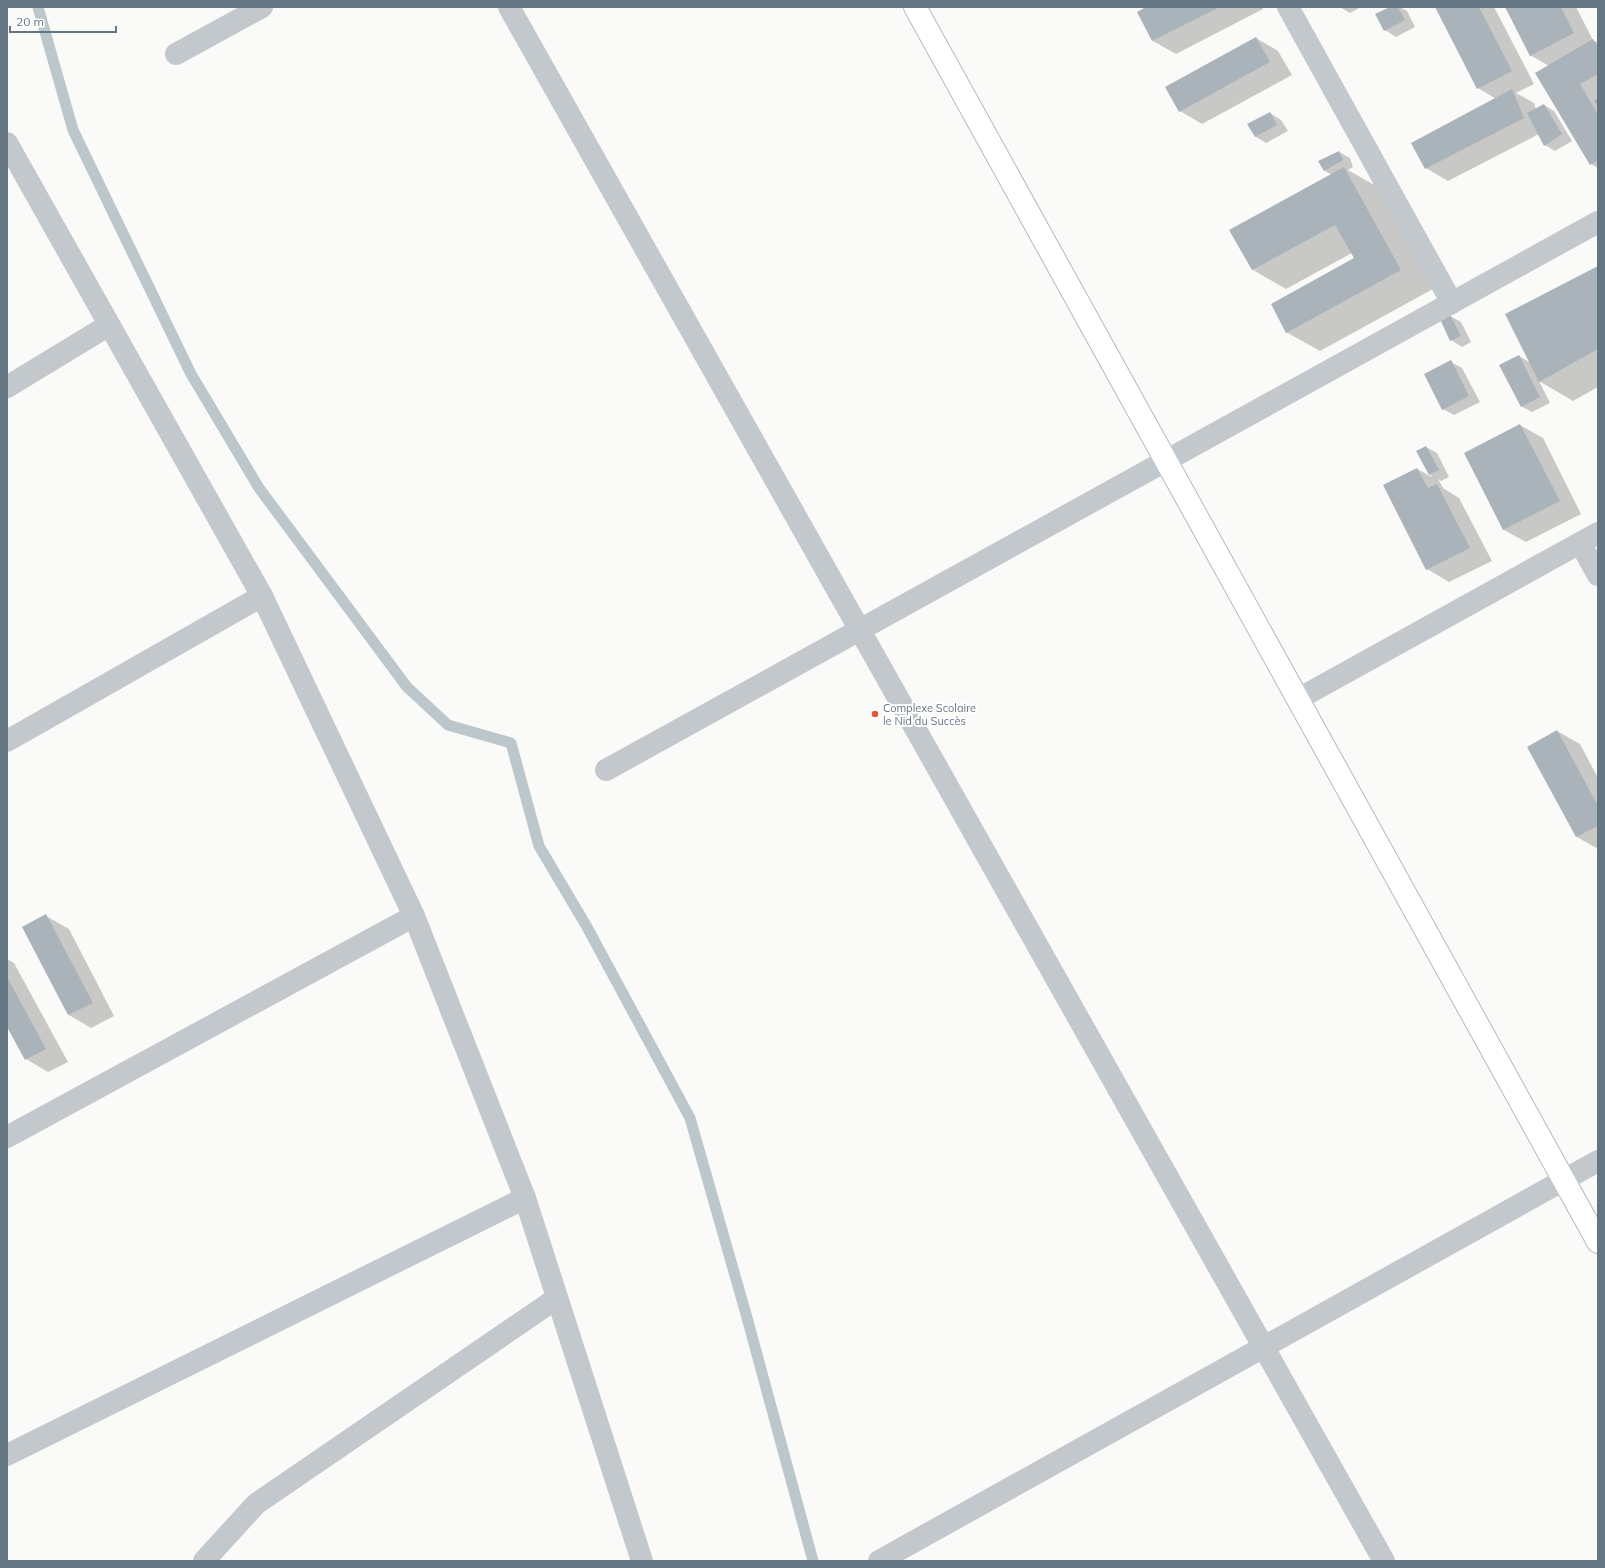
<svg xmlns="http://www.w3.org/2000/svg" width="1605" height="1568" font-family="Mulish,sans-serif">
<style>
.shadow{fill:#0003}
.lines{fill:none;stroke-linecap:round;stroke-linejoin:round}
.stream{stroke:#bbc7cb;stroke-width:11}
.building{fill:#aab3b9}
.major-casing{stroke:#b5babe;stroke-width:24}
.minor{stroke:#c3c8cc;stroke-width:22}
.major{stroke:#fff;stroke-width:22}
.poi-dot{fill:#e4572e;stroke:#fff;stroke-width:1.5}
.labels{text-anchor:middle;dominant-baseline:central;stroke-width:4;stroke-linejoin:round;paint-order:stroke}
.poi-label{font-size:11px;fill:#657683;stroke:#fff;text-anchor:start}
</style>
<rect width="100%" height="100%" fill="#fafaf8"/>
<g class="shadow">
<polygon points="1148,7 1262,7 1263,9 1176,54 1153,41 1139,12"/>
<polygon points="1340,7 1361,7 1350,13"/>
<polygon points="1392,7 1400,7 1407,11 1415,27 1396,37 1385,30"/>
<polygon points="1436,7 1494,7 1534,84 1516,93 1534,103 1536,109 1544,105 1554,111 1572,141 1555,151 1545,145 1539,134 1448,181 1426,168 1496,99 1478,88"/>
<polygon points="1506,7 1576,7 1593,40 1598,43 1598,168 1591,164 1549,66 1530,55"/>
<polygon points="1256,38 1278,51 1292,75 1202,124 1180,111"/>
<polygon points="1270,113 1281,120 1288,131 1266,143 1256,137 1249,125"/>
<polygon points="1339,152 1350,158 1353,167 1348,170 1378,187 1433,289 1320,351 1286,332 1355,259 1352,253 1286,289 1253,270 1332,175 1325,171 1320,162"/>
<polygon points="1598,267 1598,387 1573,401 1539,381 1550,403 1532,412 1521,406 1519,356 1531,363"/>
<polygon points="1450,316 1461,322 1471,342 1462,347 1451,340"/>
<polygon points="1451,362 1462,368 1480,402 1454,415 1443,409"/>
<polygon points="1520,425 1543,438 1581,514 1526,542 1504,530"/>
<polygon points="1426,447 1437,453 1449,477 1441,481 1438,479 1443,488 1459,498 1492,561 1449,582 1427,569 1417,469 1432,477 1418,451"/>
<polygon points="1557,731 1580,744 1598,778 1598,849 1577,837 1528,747"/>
<polygon points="46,916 69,929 114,1016 91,1028 69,1015 23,927"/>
<polygon points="7,959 14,963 68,1062 48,1072 26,1059 7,1025"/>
</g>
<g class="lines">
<polyline class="stream" points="38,7 73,130 191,374 259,488 407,687 448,725 511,743 539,846 587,927 690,1118 746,1314 813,1561"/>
</g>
<g class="building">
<polygon points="1146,7 1220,7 1152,41 1137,12"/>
<polygon points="1390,7 1398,7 1405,20 1384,31 1375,14"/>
<polygon points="1435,7 1479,7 1512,71 1477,89"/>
<polygon points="1505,7 1561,7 1574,33 1530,56"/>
<polygon points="1256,37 1270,62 1179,112 1165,87"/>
<polygon points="1593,39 1598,47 1598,74 1580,84 1598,115 1598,160 1590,165 1535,73"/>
<polygon points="1512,89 1524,118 1425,169 1411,143"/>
<polygon points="1598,98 1598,107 1594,101"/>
<polygon points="1544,104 1562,134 1544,146 1527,113"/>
<polygon points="1270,112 1277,125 1255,137 1247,124"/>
<polygon points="1339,151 1343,160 1324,171 1318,161"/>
<polygon points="1344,167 1401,270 1286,333 1271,304 1354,258 1335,225 1252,270 1229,230"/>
<polygon points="1598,266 1598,349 1539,382 1505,314"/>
<polygon points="1450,315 1461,336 1450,341 1440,319"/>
<polygon points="1519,355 1540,397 1521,407 1499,365"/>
<polygon points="1451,360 1469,396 1442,410 1424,374"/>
<polygon points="1520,424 1560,501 1503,530 1464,453"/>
<polygon points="1426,446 1439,470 1429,475 1416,451"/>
<polygon points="1417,468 1428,488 1437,484 1470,548 1426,570 1383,485"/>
<polygon points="1557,730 1598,806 1598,826 1576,837 1527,747"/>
<polygon points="46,914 93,1003 68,1015 22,927"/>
<polygon points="7,977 46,1049 25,1060 7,1027"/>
</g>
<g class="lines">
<defs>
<polyline id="major" points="915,7 1598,1242"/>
</defs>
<use href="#major" class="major-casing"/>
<g class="minor">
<polyline points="509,7 1384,1561"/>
<polyline points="1288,7 1452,303"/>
<polyline points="176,54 262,7"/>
<polyline points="7,143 262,596 414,916 525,1198 642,1561"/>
<polyline points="7,387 109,325"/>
<polyline points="1580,543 1598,575"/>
<polyline points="1298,699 1598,533"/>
<polyline points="7,741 262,596"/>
<polyline points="606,770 1598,222"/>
<polyline points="7,1137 414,916"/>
<polyline points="7,1455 525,1198"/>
<polyline points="204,1561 256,1504 557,1298"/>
<polyline points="879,1561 1598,1161"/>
</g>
<use href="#major" class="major"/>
</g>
<circle class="poi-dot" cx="875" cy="714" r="4"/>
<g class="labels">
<g class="poi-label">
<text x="883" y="708">Complexe Scolaire<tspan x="883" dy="13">le Nid du Succès</tspan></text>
</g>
</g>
<rect width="1605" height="1568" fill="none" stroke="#657683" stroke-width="16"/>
<path d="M10 26v6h106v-6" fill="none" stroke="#657683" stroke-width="2"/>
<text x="16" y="26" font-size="12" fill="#657683" stroke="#ffffff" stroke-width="3" paint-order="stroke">20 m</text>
</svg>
